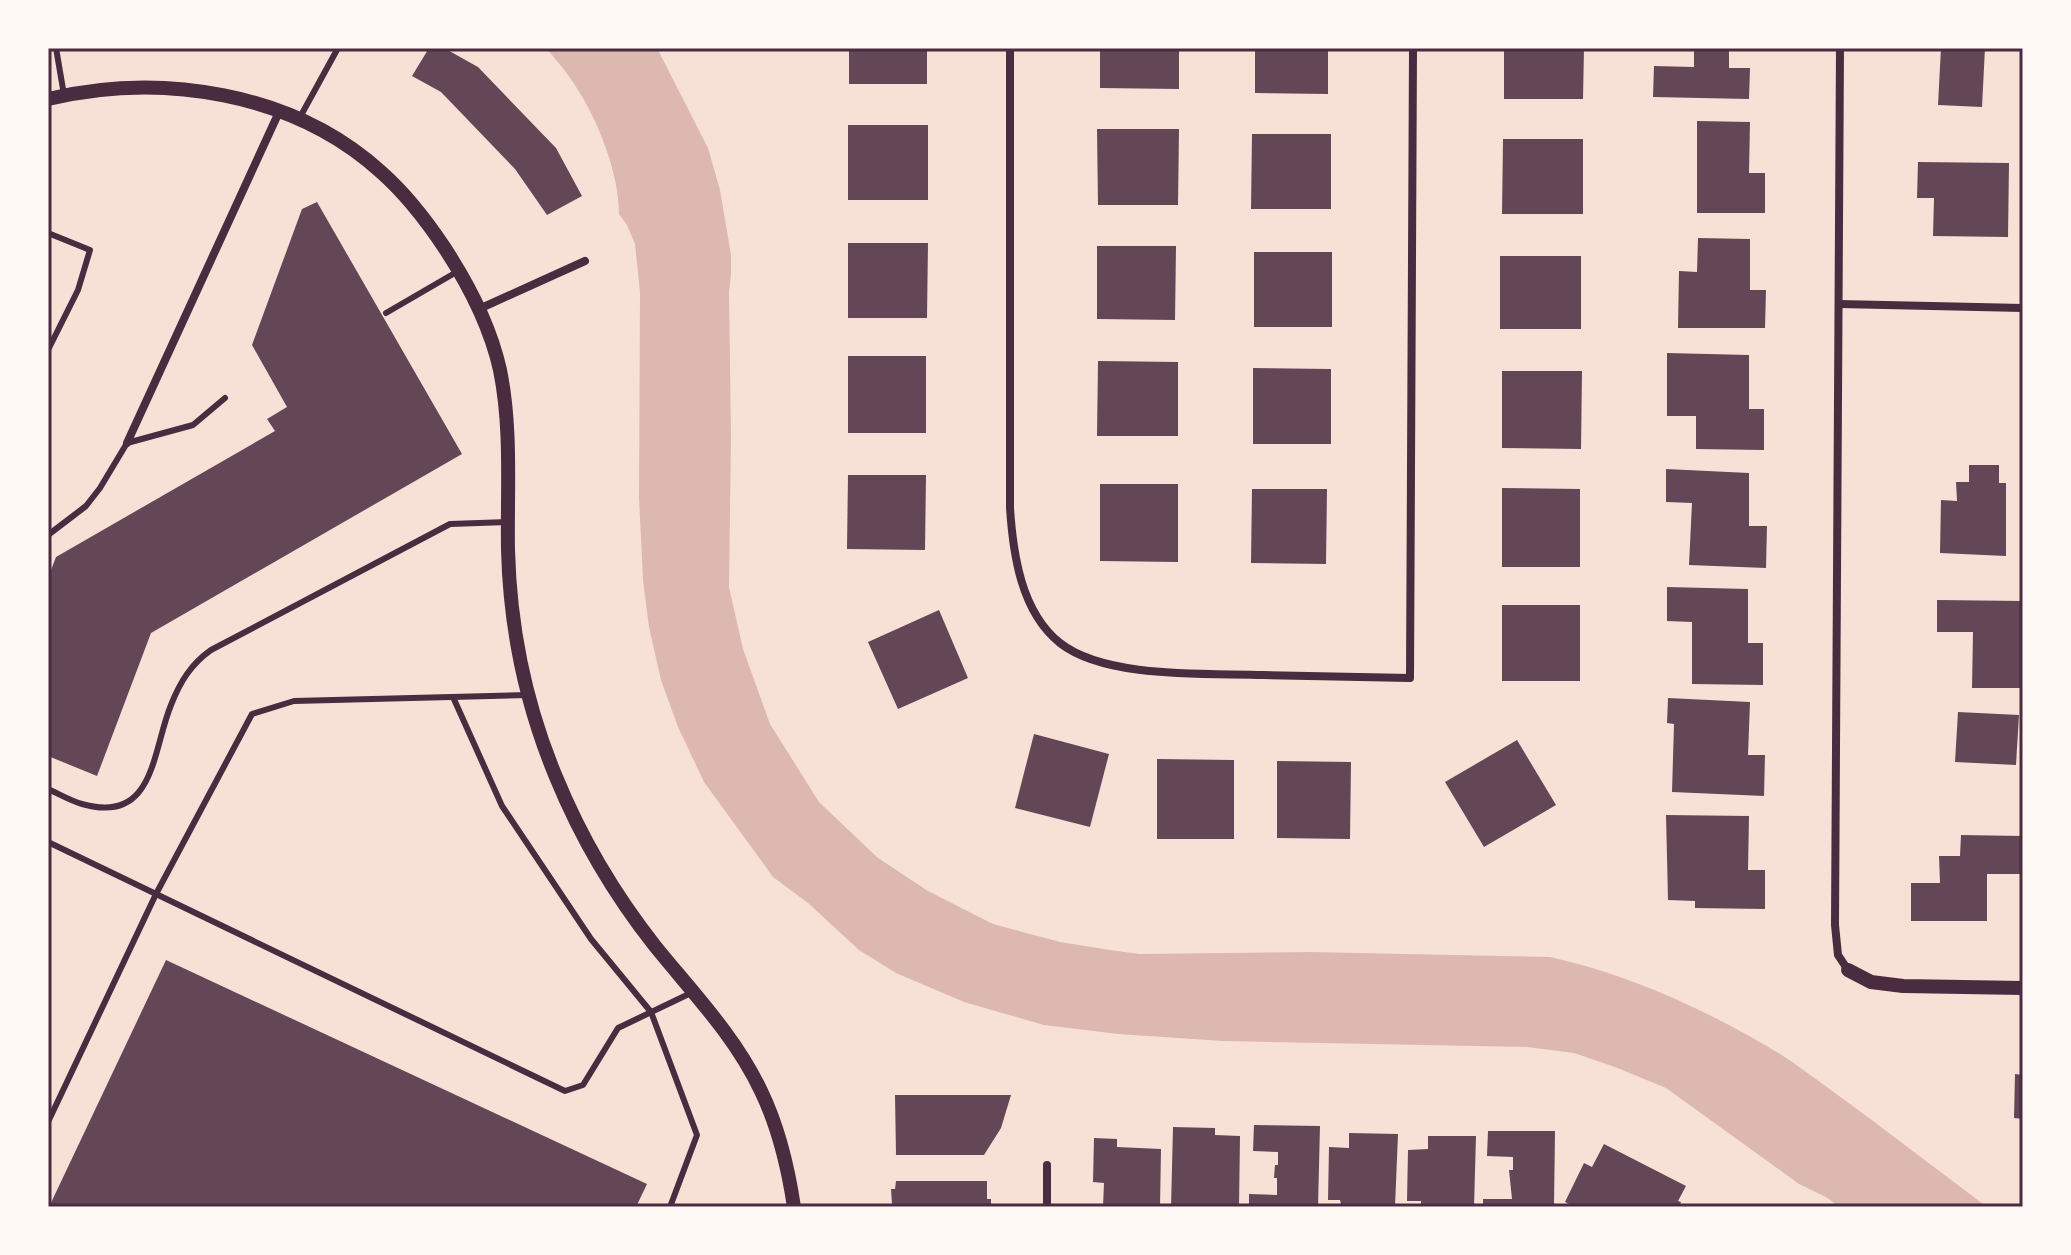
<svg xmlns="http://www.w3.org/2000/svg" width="2071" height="1255" font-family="'Fira Sans',sans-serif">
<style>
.water{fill:#dcb8b0}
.building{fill:#644757}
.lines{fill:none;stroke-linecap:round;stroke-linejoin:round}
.service{stroke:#4a2c40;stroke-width:6}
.minor{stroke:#4a2c40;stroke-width:8}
.tertiary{stroke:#4a2c40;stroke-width:14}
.neatline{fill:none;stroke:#4a2c40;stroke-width:3}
</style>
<rect width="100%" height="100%" fill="#f7e1d7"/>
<path class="water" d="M 546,48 L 657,48 L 708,148 L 720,190 L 731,255 L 731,274 L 729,292 L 731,437 L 729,587 L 743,649 L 770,724 L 819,802 L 878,858 L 928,891 L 993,924 L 1060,942 L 1110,950 L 1139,954 L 1310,952 L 1550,957 C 1631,975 1709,1011 1780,1054 C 1799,1066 1817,1080 1835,1093 C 1886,1130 1936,1169 1987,1207 L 1840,1207 L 1826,1197 L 1799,1184 L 1666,1088 L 1615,1067 L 1574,1053 L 1527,1047 L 1223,1041 L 1118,1034 L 1044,1025 L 964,1002 L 896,973 L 859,950 L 808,903 L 773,877 L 704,782 L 678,727 L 661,680 L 649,627 L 643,580 L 639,497 L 640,292 L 635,244 L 627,225 L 619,214 C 619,171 596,114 570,78 C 563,67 554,58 546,48 Z"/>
<g class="building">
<polygon points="429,48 444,48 478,67 556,148 582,196 547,215 515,169 441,92 412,76"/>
<rect x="849" y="48" width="78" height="36"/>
<polygon points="1100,48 1179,48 1179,89 1100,88"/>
<polygon points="1255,48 1328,48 1328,94 1255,93"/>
<polygon points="1504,48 1584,48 1583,99 1504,99"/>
<polygon points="1694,48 1729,48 1729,68 1750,68 1749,99 1653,97 1654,66 1694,67"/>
<polygon points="1941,48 1985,48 1982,107 1938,105"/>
<polygon points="1697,121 1750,122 1749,173 1765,173 1765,213 1697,213"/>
<rect x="848" y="125" width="80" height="75"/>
<polygon points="1097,129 1179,129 1178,205 1098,205"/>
<polygon points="1252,134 1331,134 1331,209 1251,209"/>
<polygon points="1503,139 1583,139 1583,214 1502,214"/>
<polygon points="1918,162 2009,163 2008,237 1933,236 1934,198 1917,198"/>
<polygon points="317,202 462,454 151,633 97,776 48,756 48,578 56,557 275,431 267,419 287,407 252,345 302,209"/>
<polygon points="1698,238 1750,239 1750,290 1766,290 1765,328 1678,328 1679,271 1697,272"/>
<polygon points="848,243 928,243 927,318 848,318"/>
<polygon points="1097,246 1176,246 1175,320 1097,319"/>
<rect x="1254" y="252" width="78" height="75"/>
<rect x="1500" y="256" width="81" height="73"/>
<polygon points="1667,353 1749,355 1749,409 1764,409 1764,450 1696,449 1696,416 1667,416"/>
<rect x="848" y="356" width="78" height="77"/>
<polygon points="1098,361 1178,362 1178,436 1097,436"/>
<polygon points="1253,368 1331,369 1331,444 1253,444"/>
<polygon points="1502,371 1582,371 1581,449 1502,448"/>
<polygon points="1969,465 1999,465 1999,483 2006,483 2006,556 1940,553 1941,500 1957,501 1956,482 1969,482"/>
<polygon points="1666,469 1749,473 1749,526 1767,526 1766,568 1689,565 1692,503 1666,502"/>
<polygon points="848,475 926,475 925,550 847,549"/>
<polygon points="1100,484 1178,484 1178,562 1100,561"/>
<polygon points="1502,488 1580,489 1580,567 1502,567"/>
<polygon points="1252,489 1327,489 1326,564 1251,563"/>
<polygon points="1667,587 1748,589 1748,643 1763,643 1763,685 1692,684 1692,622 1667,621"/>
<polygon points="1937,600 2023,601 2023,688 1972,688 1973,632 1937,632"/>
<rect x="1502" y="605" width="78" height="76"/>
<polygon points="939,610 968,678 898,709 868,642"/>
<polygon points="1668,698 1750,702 1748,755 1765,755 1764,796 1672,792 1674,724 1667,723"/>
<polygon points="1958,712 2019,715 2016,765 1955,762"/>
<polygon points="1034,734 1109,754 1090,827 1015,808"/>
<polygon points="1517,740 1556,805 1484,847 1445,782"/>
<polygon points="1157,759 1234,760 1234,839 1157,839"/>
<polygon points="1277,761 1351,762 1350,839 1277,838"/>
<polygon points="1666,815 1749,816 1748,870 1765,870 1765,909 1695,908 1695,901 1668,900"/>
<polygon points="1961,835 2023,836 2023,874 1987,874 1987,921 1911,921 1911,883 1940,883 1939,856 1960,856"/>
<polygon points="166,960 647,1184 636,1207 49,1207"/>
<polygon points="2015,1074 2023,1075 2023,1119 2014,1118"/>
<polygon points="895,1095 1011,1095 1001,1128 984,1155 896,1155"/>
<polygon points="1254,1125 1320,1126 1318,1207 1249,1207 1249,1194 1277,1195 1277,1178 1274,1178 1275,1165 1278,1165 1278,1152 1253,1151"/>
<polygon points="1173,1127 1215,1128 1215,1135 1240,1136 1239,1207 1171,1207"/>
<polygon points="1488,1131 1555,1131 1554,1207 1483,1207 1483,1199 1512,1199 1509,1170 1513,1170 1513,1157 1487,1156"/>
<polygon points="1349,1133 1398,1134 1395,1207 1357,1207 1357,1205 1341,1204 1340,1200 1328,1200 1329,1147 1349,1148"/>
<polygon points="1428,1136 1476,1136 1474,1207 1436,1207 1436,1205 1421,1205 1421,1201 1407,1201 1408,1150 1428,1149"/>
<polygon points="1094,1138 1117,1139 1117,1147 1161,1149 1160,1207 1103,1207 1104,1183 1093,1182"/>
<polygon points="1604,1144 1686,1186 1678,1201 1681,1202 1679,1207 1575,1207 1565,1202 1584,1163 1592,1167"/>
<polygon points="896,1181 987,1181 987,1199 991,1199 991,1207 896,1207 892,1204 891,1189 895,1189"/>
</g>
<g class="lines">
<g class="service">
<polyline points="56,48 64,95"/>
<polyline points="299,119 338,48"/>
<polyline points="48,233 90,250 78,290 48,350"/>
<polyline points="386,313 460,270"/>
<polyline points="48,535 86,506 100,488 127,443 193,425 225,398"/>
<polyline points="453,697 502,806 591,939 651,1012 697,1135 670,1207"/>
<path d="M 48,789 C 59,794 71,801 82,804 C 155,825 152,751 171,705 C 180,682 191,664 211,650 L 450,524 L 508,522"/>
<polyline points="48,842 565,1091 583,1085 618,1028 691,993"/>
<polyline points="48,1122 156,894 252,714 294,701 528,695"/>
</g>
<g class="minor">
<path d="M 1010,48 L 1010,508 C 1013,554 1021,612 1060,643 C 1106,679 1206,673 1263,675 C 1312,676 1361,677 1410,678 L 1413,48"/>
<polyline points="1840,48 1835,925 1838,955 1848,970"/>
<polyline points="1839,304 2023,308"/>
<polyline points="479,309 585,261"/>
<polyline points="127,443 279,112"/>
<polyline points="1047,1165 1047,1207"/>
</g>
<g class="tertiary">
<path d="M 48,99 C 161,72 293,92 381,172 C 406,194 426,220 444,247 C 469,285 490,325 500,370 C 512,429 507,490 508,550 C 510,628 526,705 556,777 C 581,838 614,894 655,946 C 693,993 735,1036 761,1091 C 779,1128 788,1167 794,1207"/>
<polyline points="1848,970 1871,982 1903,986 2023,988"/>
</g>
</g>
<rect width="2071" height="1255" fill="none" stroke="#fffaf5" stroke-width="100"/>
<rect x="50" y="50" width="1971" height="1155" class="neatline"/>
</svg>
